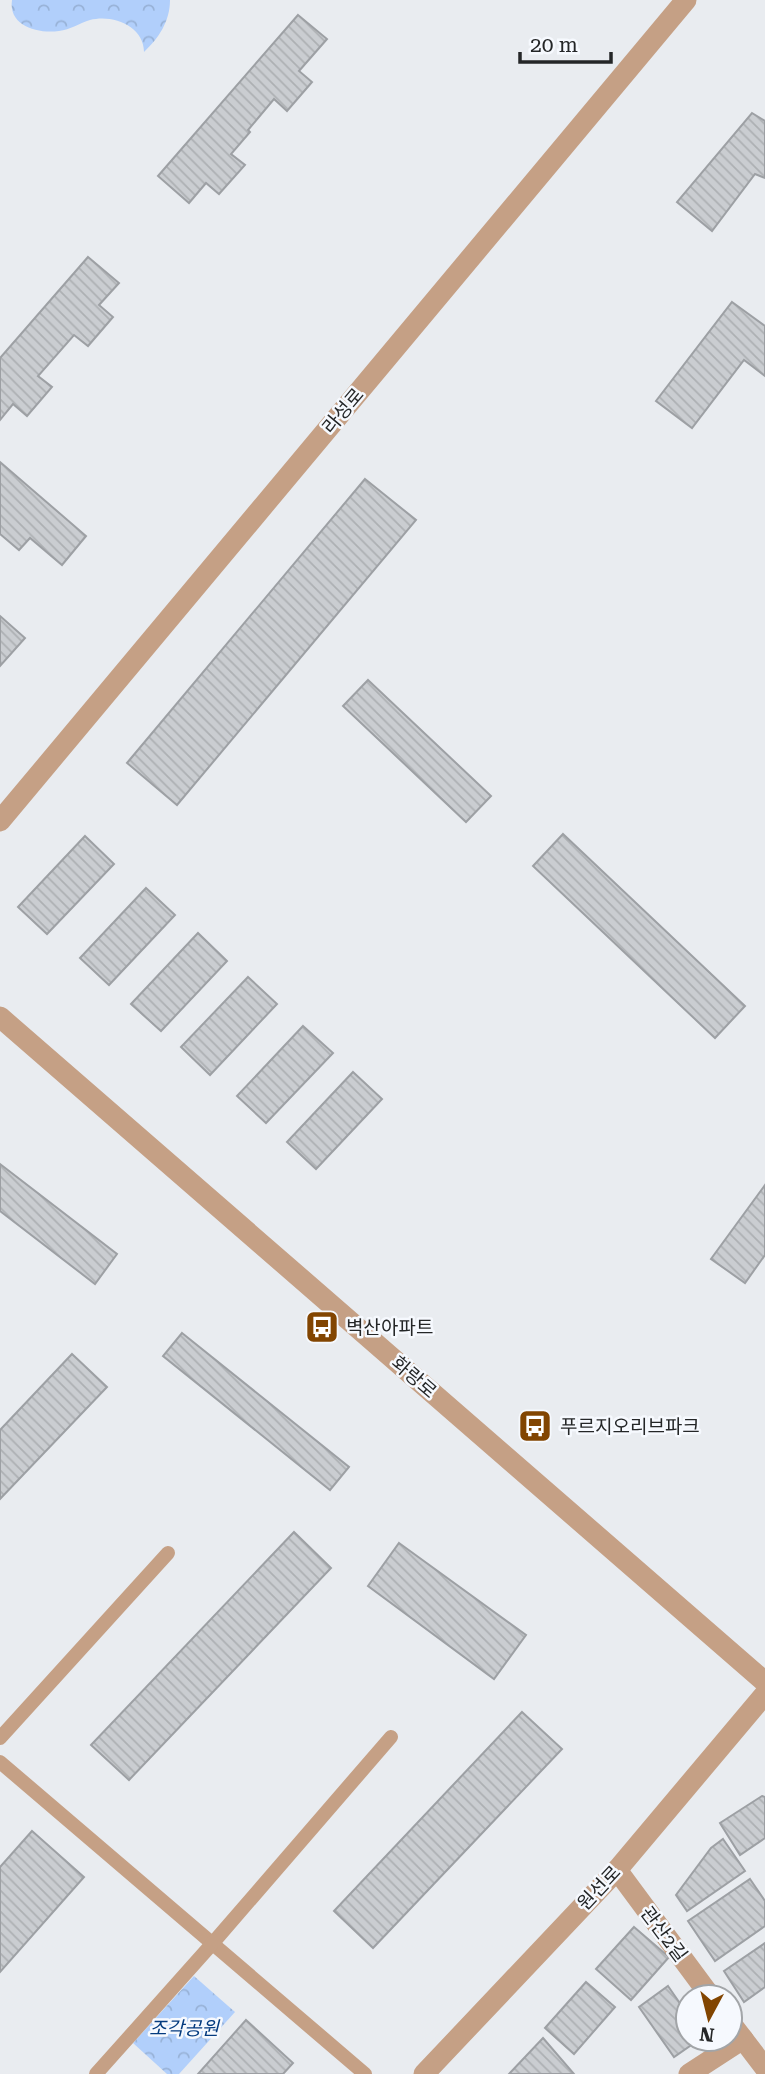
<svg xmlns="http://www.w3.org/2000/svg" width="765" height="2074" font-family="'Roboto Serif','Noto Sans KR',serif">
<style>
.park{fill:url(#park-crowns)}
.building{fill:url(#building-back-hatch);stroke:#9da0a4;stroke-width:2}
.lines{fill:none;stroke-linecap:round;stroke-linejoin:round}
.service{stroke:#c5a085;stroke-width:14}
.minor{stroke:#c5a085;stroke-width:21}
.tertiary{stroke:#c5a085;stroke-width:21}
.labels{text-anchor:middle;dominant-baseline:central;stroke-width:5;stroke-linejoin:round;paint-order:stroke}
.street-label{font-size:19px;fill:#242627;stroke:#f6f9fe}
.poi-label{font-size:19px;fill:#242627;stroke:#f6f9fe;text-anchor:start}
.park-label{font-size:19px;font-style:italic;fill:#043b7f;stroke:#f6f9fe}
</style>
<defs>
<pattern id="park-crowns" width="20" height="18" patternUnits="userSpaceOnUse" patternTransform="scale(1.75)"><rect width="20" height="18" fill="#b1cffb"/><path d="M2 6a3 3 0 1 1 6 0M12 15a3 3 0 1 1 6 0" fill="none" stroke="#98b2d7"/></pattern>
<pattern id="building-back-hatch" width="6" height="6" patternUnits="userSpaceOnUse" patternTransform="scale(1.75)"><rect width="6" height="6" fill="#cacdd1"/><path d="M-1 5l2 2M0 0l6 6M5-1l2 2" fill="none" stroke="#adb0b3"/></pattern>
</defs>
<rect width="100%" height="100%" fill="#e9ecf0"/>
<g class="park">
<path d="M 12,0 L 170,0 C 170,21 159,38 144,52 C 144,26 113,14 90,20 C 80,23 70,30 59,31 C 38,34 8,26 12,0 Z"/>
<polygon points="194,1976 235,2012 179,2074 167,2074 133,2043"/>
</g>
<g class="building">
<polygon points="298,15 327,39 299,71 312,82 287,111 274,99 248,130 250,132 231,154 245,165 219,194 206,183 189,203 158,176"/>
<polygon points="752,113 765,121 765,178 755,174 712,231 677,202"/>
<polygon points="88,257 119,283 99,305 113,317 88,346 74,335 38,376 52,387 27,416 13,404 0,420 0,358"/>
<polygon points="732,302 765,326 765,376 744,360 692,428 656,401"/>
<polygon points="0,462 86,536 62,565 30,538 19,550 0,534"/>
<polygon points="365,479 416,520 177,805 127,763"/>
<polygon points="0,616 25,638 0,666"/>
<polygon points="368,680 491,796 466,822 343,706"/>
<polygon points="563,834 745,1006 715,1038 533,866"/>
<polygon points="85,836 114,864 47,934 18,907"/>
<polygon points="146,888 175,915 109,985 80,958"/>
<polygon points="198,933 227,961 161,1031 131,1004"/>
<polygon points="248,977 277,1004 210,1075 181,1047"/>
<polygon points="303,1026 333,1053 266,1123 237,1096"/>
<polygon points="353,1072 382,1099 316,1169 287,1142"/>
<polygon points="0,1164 117,1254 95,1284 0,1211"/>
<polygon points="765,1185 765,1255 745,1283 711,1259"/>
<polygon points="182,1333 349,1467 330,1490 163,1356"/>
<polygon points="72,1354 107,1387 0,1499 0,1430"/>
<polygon points="294,1532 331,1568 129,1780 91,1745"/>
<polygon points="399,1543 526,1635 494,1679 368,1586"/>
<polygon points="522,1712 562,1749 373,1948 334,1911"/>
<polygon points="762,1796 765,1797 765,1838 740,1855 720,1823"/>
<polygon points="32,1831 84,1877 0,1972 0,1867"/>
<polygon points="723,1839 745,1871 687,1911 676,1895 711,1848"/>
<polygon points="750,1879 765,1901 765,1926 715,1961 688,1921"/>
<polygon points="634,1927 669,1957 631,2000 596,1969"/>
<polygon points="765,1943 765,1987 744,2002 724,1971"/>
<polygon points="586,1982 615,2007 574,2054 545,2028"/>
<polygon points="668,1986 688,2015 688,2039 700,2039 674,2057 639,2007"/>
<polygon points="246,2020 293,2063 283,2074 198,2074"/>
<polygon points="543,2038 574,2074 509,2074"/>
</g>
<g class="lines">
<g class="service">
<polyline points="0,1738 168,1553"/>
<polyline points="0,1762 365,2074"/>
<polyline points="96,2074 212,1944 391,1737"/>
</g>
<g class="minor">
<polyline points="617,1870 711,1997"/>
<polyline points="730,2022 765,2068"/>
<polyline points="689,2074 743,2039"/>
</g>
<g class="tertiary">
<polyline points="0,821 686,0"/>
<polyline points="0,1017 765,1682"/>
<polyline points="424,2074 617,1870 765,1694"/>
</g>
</g>
<defs>
<symbol id="bus-square" viewBox="-11 -11 22 22"><rect x="-9" y="-9" width="18" height="18" rx="4" fill="#824501" stroke="#f6f9fe"/><path d="M-5-6H5V4H4V6H2V4H-2V6H-4V4H-5ZM-3.5-4V0h7V-4ZM-3.5 1.2v1.5H-2V1.2ZM2 1.2v1.5H3.5V1.2Z" fill="#fff"/></symbol>
</defs>
<g fill-rule="evenodd">
<use href="#bus-square" x="303" y="1308" width="38" height="38"/>
<use href="#bus-square" x="516" y="1407" width="38" height="38"/>
</g>
<g class="labels">
<g class="street-label">
<text transform="translate(343 411) rotate(-50)">라성로</text>
<text transform="translate(414 1377) rotate(41)">화랑로</text>
<text transform="translate(599 1888) rotate(-47)">원선로</text>
<text transform="translate(664 1934) rotate(53)">관산2길</text>
</g>
<g class="poi-label">
<text x="346" y="1327">벽산아파트</text>
<text x="560" y="1426">푸르지오리브파크</text>
</g>
<g class="park-label">
<text x="184" y="2028">조각공원</text>
</g>
</g>
<g transform="translate(709 2018) rotate(187)"><circle r="33" fill="#f6f9fe" stroke="#a2a5a8" stroke-width="2"/>
<path d="M0-5L12 26L0 18L-12 26Z" fill="#824501"/>
<text y="-10" font-size="19" font-weight="bold" text-anchor="middle" fill="#242627">N</text>
</g>
<path d="M520 52v10h91v-10" fill="none" stroke="#242627" stroke-width="3.5"/>
<text x="530" y="52" font-size="21" fill="#242627" stroke="#f6f9fe" stroke-width="5" paint-order="stroke">20 m</text>
</svg>
